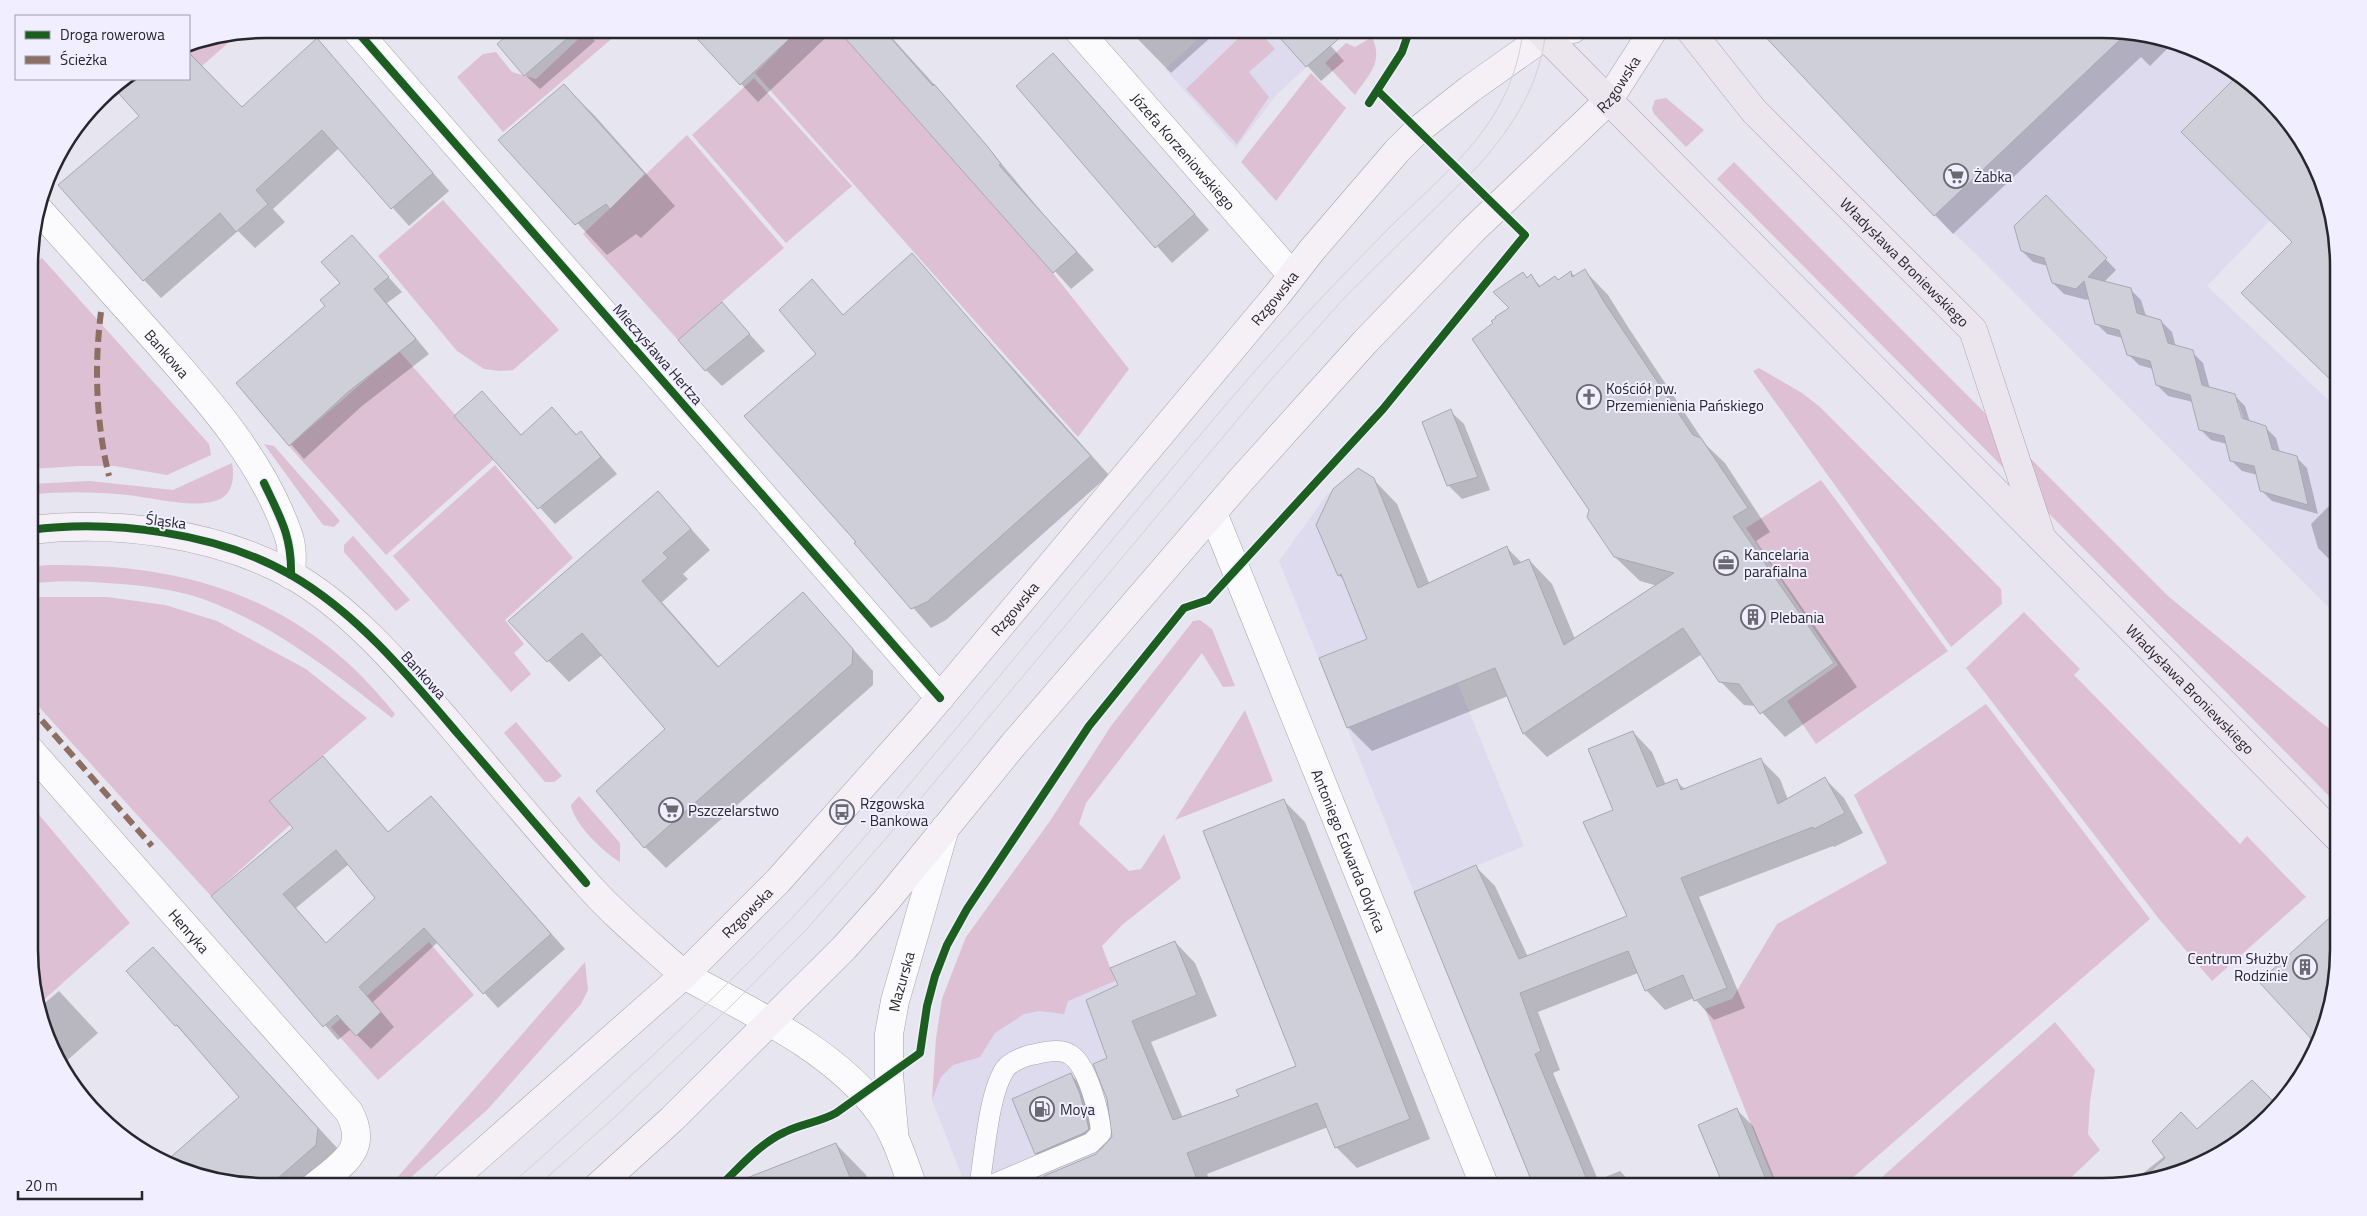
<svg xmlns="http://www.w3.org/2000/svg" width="2367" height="1216" font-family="'Titillium Web',sans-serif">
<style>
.built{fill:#dedbef}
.green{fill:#ddc0d3}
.shadow{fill:#0003;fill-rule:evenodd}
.building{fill:#cecfd8;stroke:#a7a8b1;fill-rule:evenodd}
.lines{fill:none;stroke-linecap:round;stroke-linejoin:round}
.lane-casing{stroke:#a4a3ab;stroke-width:21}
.street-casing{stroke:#a4a3ab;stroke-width:29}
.secondary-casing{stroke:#a4a3ab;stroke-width:29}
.primary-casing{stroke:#aea2b6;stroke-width:29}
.lane{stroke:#fbfbfd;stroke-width:20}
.street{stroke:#fbfbfd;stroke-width:28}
.secondary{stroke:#f4f0f6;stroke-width:28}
.primary{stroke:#ebe5ee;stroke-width:28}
.tram{stroke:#d2d2d6;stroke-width:1}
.quiet{stroke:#8d6e63;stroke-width:6;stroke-dasharray:12 6;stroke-linecap:butt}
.cycleway-casing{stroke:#f0eeff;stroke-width:11}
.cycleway{stroke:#1b5e20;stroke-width:8}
.labels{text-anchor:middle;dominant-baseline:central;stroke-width:4;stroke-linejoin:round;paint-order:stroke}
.street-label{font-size:15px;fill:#27262d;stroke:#f0eeff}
.poi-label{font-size:15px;fill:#27262d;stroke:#f0eeff;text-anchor:start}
.rim{fill:none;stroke:#27262d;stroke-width:2.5}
</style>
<rect width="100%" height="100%" fill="#e6e5f0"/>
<g class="built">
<polygon points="1209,29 1316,29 1330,46 1278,93 1236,148 1165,69"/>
<polygon points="1771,29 2101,29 2206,53 2258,88 2298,134 2314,175 2207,286 2337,408 2337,616 1974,252 1934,216 1768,39"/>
<polygon points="1358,468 1374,478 1524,846 1414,892 1279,561 1326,496"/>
<polygon points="966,937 1101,946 1189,1157 1113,1187 966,1187 932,1100 936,1039 942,999"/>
</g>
<g class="green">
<polygon points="589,29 623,29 503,132 457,77 483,54 496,52 512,72 536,79"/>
<polygon points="758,29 837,29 1053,273 1129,369 1078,437 755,73 778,51"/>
<polygon points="1248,29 1257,29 1275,49 1249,72 1269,97 1237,144 1186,89"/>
<polygon points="237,35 202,66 189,52 189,44"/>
<path d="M 1372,37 C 1384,63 1368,75 1355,95 L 1325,63 L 1346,43 L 1355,47 Z"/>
<polygon points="1311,73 1346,108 1276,201 1241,162"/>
<polygon points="754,78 852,186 786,243 692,135"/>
<polygon points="114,85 114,93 83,122 109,88"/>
<polygon points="1666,98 1704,130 1686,147 1654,114 1652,109 1655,100"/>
<polygon points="687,135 784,248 678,340 583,234"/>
<polygon points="1734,162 2168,596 2338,736 2338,805 1717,179"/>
<polygon points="443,200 559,330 513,370 500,371 484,369 457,351 378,256"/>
<polygon points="42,258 209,444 211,455 167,475 115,466 78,466 30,469 29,268"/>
<polygon points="399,351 494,459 386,555 289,446"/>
<polygon points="1759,368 1802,393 1820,407 2001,589 2002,604 1951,647 1753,371"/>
<polygon points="264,444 274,446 340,521 334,527 323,525"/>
<path d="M 232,463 C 234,475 234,490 222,498 C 199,511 152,497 127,495 C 95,492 61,491 30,495 L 30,484 L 90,481 L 173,490 Z"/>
<polygon points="495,465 573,558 505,620 524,644 514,653 531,674 511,692 393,556"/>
<polygon points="1821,480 1948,651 1816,744 1787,701 1838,665 1746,528"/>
<polygon points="353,536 410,600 396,611 344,552 344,545"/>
<path d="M 49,565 C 191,563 305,600 395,714 L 392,718 C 334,673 273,624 203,599 C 172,588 138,585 106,583 C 81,581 55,580 30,584 L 30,567 Z"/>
<polygon points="37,597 107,597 165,605 217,621 306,669 367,718 270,801 290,825 211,896 30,697 30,599"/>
<polygon points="2024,612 2080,669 2074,675 2240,844 2247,836 2306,897 2212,981 2159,919 1966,668"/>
<polygon points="1200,620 1212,629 1235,686 1223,687 1202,653 1086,803 1079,824 1129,871 1141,869 1164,834 1181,878 1122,925 1102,946 1115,981 1068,1001 1064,1014 1039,1011 1024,1014 995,1033 980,1057 953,1065 941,1077 932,1100 936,1039 942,999 966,937 1050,821 1111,726 1193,621"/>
<polygon points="1986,704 2150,919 1842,1187 1776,1187 1705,1009 1732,999 1777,924 1887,863 1854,795"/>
<polygon points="1245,710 1273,781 1175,820"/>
<polygon points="516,722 562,776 554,782 545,782 504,733"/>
<path d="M 579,796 L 620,843 L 620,862 C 603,852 574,824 571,805 Z"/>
<polygon points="30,804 130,923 39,1004 31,982"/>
<polygon points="429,942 474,995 378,1080 331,1027"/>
<polygon points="585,962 588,990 581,1004 488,1109 400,1187 389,1187"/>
<polygon points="2055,1022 2095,1070 2090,1101 2088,1134 2100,1150 2061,1187 1871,1187"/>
</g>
<g class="shadow">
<polygon points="500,29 584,29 595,41 540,89 525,75 507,37"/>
<polygon points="690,29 835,29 758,102"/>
<polygon points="839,29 884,29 951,103 1045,216 1094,270 1071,289"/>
<polygon points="1128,29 1220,29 1171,73"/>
<polygon points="1274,29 1316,29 1344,61 1321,81"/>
<polygon points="1781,29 2101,29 2171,45 2150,66 2141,57 1953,234 1770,39"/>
<polygon points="317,40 449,191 409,226 339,148 273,209 285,222 255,248 238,231 161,298 144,280 140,116 113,86 124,79 189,79 189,52 242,108"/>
<polygon points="1068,70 1209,230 1172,263 1017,86"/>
<polygon points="564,85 595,116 675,206 641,238 636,234 607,255 500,140"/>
<polygon points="2300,140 2336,235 2337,384 2293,242"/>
<path d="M 2046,197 L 2116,270 L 2104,282 L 2130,289 L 2141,300 L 2146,316 L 2161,321 L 2172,332 L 2176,347 L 2192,352 L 2203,363 L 2210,389 L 2234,395 L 2245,406 L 2250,422 L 2265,427 L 2276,438 L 2280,452 L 2296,457 L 2307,468 L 2318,514 L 2272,501 L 2261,490 L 2258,475 L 2242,471 L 2231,460 L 2227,444 L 2211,440 L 2200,429 L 2193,402 L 2168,396 L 2157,385 L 2153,369 L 2139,365 L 2128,354 L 2123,338 L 2107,334 L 2096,323 L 2089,297 L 2087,300 L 2064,294 L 2053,283 L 2048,266 L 2033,262 L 2022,251 ZM 2236,402 L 2238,402 L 2245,424 L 2242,424 Z"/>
<polygon points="352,237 402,292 387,303 429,354 362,406 304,459 238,383 327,306 342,283"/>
<polygon points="912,255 1109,475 946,620 931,628 856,543 858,542 818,354 812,281 844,316"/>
<polygon points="1585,271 1608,295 1628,327 1706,445 1725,463 1770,532 1756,541 1857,687 1785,737 1756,706 1744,705 1720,681 1702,654 1547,757 1524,734 1508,696 1372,751 1348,727 1368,640 1346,582 1339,575 1318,525 1373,479 1397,504 1429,583 1506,547 1522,563 1529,560 1552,584 1575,639 1658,586 1640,581 1615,557 1590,510 1511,309 1523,273 1528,279 1531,276 1541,287 1558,281 1571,272 1575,277"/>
<polygon points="722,304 765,351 722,386 706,370"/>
<polygon points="482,392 522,436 552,409 577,435 581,432 617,474 555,524 455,416"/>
<polygon points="1450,411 1464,424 1490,490 1462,499 1448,485"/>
<polygon points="658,492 710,550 683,574 688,579 662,602 720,668 803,594 873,671 873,685 666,868 645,847 598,791 667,729 602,655 569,682 510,621"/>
<polygon points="2337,498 2337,564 2333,563 2318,548 2311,524"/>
<polygon points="1633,732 1652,752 1666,785 1676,781 1685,789 1761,760 1780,779 1788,800 1824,778 1844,798 1863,833 1834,847 1833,846 1699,897 1745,1008 1714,1020 1694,998 1665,1010 1646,990 1638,973 1538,1012 1560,1070 1553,1073 1598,1180 1620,1171 1635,1187 1535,1187 1476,867 1495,886 1528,957 1628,917 1615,811"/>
<path d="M 337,772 L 389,833 L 431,798 L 565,949 L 498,1008 L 438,942 L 373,1002 L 394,1027 L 371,1049 L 351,1029 L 338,1040 L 213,896 L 294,828 ZM 349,864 L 377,898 L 327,944 L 296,908 Z"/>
<polygon points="1284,801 1305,822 1430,1139 1357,1168 1336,1147 1328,1127 1207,1174 1212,1187 1051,1187 1046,1176 1097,1155 1103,1148 1053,1169 1036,1153 1071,1075 1087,1091 1096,1111 1105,1147 1113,1138 1108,1059 1119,985 1175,942 1195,963 1217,1016 1151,1042 1183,1118 1241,1097 1298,1067"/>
<polygon points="2329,920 2338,930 2338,951 2317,1043 2261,983"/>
<polygon points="173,970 338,1149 312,1187 266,1187 166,1164 241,1097 176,1025"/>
<polygon points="59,991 98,1033 62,1065 40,1007"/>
<polygon points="2301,1075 2279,1107 2233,1147 2177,1175 2142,1182 2138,1177 2198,1130 2272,1100"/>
<polygon points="1737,1110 1753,1126 1778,1187 1726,1187"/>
<polygon points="836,1144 866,1175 871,1187 774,1187 768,1171"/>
<polygon points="1433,1178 1442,1187 1410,1187"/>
</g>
<g class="building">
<polygon points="515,29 578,29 524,76 497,44"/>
<polygon points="688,29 800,29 740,85"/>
<polygon points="837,29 883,29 933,86 934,84 988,147 1001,164 999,165 1077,252 1053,273"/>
<polygon points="1272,29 1350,29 1306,67"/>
<polygon points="1758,29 2101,29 2126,34 1934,216"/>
<polygon points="317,38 433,173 391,209 322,130 256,190 268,204 236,232 220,213 143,281 58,185 139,116 112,86 124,79 189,79 189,53 242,107"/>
<polygon points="1053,53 1195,214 1155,248 1016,86"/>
<polygon points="2238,75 2300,138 2336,235 2337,386 2241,293 2292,242 2181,132"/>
<polygon points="564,84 645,174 610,209 606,204 575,225 498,140"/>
<polygon points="2046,195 2107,258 2088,277 2131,288 2137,313 2161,320 2168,343 2193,350 2202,385 2235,394 2242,418 2266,426 2272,449 2297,456 2308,505 2260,491 2254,466 2230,461 2224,436 2199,430 2190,395 2156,385 2150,361 2127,355 2119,330 2095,324 2084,281 2076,289 2052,283 2044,258 2021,251 2014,226"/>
<polygon points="352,235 389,277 374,289 416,339 348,392 289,446 236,383 325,306 320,300 340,283 321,262"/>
<polygon points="912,253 1035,395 1091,456 927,602 911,609 854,543 856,542 744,416 816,354 779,310 812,279 843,315"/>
<polygon points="1585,269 1604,302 1693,435 1701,438 1748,508 1733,517 1834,663 1760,714 1739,684 1719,682 1683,628 1523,734 1495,668 1347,728 1319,658 1367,639 1341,574 1338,576 1316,525 1333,489 1358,468 1374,478 1418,588 1507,546 1514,565 1529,559 1564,645 1674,573 1614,557 1587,517 1589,510 1472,339 1493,323 1491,321 1496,318 1495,317 1509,308 1493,292 1523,272 1527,278 1531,274 1539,287 1555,276 1558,280 1571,271 1572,277"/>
<polygon points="722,302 750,334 705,371 678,340"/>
<polygon points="482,391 521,435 552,407 576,435 581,431 601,457 538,509 454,416"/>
<polygon points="1451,409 1478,477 1447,486 1422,422"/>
<polygon points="658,491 691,529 663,553 668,558 642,581 718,667 803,592 853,649 852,664 644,848 596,791 665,729 582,633 547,662 508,621"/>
<polygon points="1633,731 1657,787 1677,779 1681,790 1761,758 1778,804 1825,777 1845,813 1814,829 1813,827 1681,878 1727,988 1694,1001 1683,975 1645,991 1628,951 1520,993 1541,1051 1535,1054 1590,1187 1534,1187 1414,892 1476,865 1519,959 1627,916 1583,822 1613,810 1588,749"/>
<path d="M 323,756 L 388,832 L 431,796 L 551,934 L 483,994 L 424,928 L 359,987 L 381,1012 L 356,1036 L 337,1015 L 323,1027 L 211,896 L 293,828 L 269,801 ZM 336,850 L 375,898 L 326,943 L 283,894 Z"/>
<polygon points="1284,799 1410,1119 1335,1148 1317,1103 1187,1153 1200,1187 1049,1187 1044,1176 1096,1154 1112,1137 1107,1099 1093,1064 1107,1058 1086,1000 1118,985 1110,968 1175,941 1197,995 1132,1021 1173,1120 1239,1096 1236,1090 1296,1066 1203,831"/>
<polygon points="2338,910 2338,951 2316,1044 2259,982"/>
<polygon points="153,947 318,1128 316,1145 268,1187 164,1163 239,1097 177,1025 175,1026 126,971"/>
<polygon points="1071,1073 1080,1094 1089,1129 1084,1133 1035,1154 1012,1099"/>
<polygon points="2252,1080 2279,1107 2233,1147 2177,1175 2137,1183 2165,1158 2152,1141 2181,1112 2197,1129"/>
<polygon points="1737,1108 1769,1187 1724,1187 1698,1125"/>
<polygon points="836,1143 854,1187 730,1187 729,1185"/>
</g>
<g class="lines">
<defs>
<path id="lane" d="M 979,1187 C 985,1154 988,1095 1005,1069 C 1011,1061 1027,1055 1036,1054 C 1044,1052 1061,1049 1069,1054 C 1087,1062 1100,1115 1101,1133 L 1091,1143 L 987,1187"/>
<g id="street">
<polyline points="355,29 940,698"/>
<path id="s1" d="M 1077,29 L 1292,275"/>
<path id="s2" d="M 40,211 C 77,252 114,294 151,335 C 204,395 261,457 288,534 C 293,547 292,561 291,575"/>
<path id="s3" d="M 1213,513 L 1485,1187"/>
<path id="s4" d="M 30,750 L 349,1112 C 370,1151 341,1164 314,1187"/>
<path d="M 684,975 C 750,1011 838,1052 881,1114 C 896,1135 904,1163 913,1187"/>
<path id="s5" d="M 894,1131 L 889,1075 L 889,1034 L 895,1001 L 945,828"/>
</g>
<g id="secondary">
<path d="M 30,530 C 114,520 215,533 290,574 C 351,608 403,670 448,722 C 494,776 539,831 587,884 C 616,917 651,945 684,975"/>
<path id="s6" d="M 444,1187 L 684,975 L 778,881 L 922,719 L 1277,295 L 1312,250 L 1397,151 L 1418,130 L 1470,89 L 1545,36 L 1573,29"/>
<path id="s7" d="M 597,1187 L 672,1119 L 844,948 L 886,901 L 1013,745 L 1241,480 L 1365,342 L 1473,230 L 1608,101 L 1654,29"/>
</g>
<g id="primary">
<path id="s8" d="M 1538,29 L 2338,838"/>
<path id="s9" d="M 1689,29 L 1754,111 L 1973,330 L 2040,533"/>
</g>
</defs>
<use href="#lane" class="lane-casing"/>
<use href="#street" class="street-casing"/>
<use href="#secondary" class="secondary-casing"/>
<use href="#primary" class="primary-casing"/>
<use href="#lane" class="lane"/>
<use href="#street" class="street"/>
<use href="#secondary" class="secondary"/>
<use href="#primary" class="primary"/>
<g class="tram">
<path d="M 508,1187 C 605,1101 701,1013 791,919 C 848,859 901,794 954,731 C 1054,611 1152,490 1254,372 C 1295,325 1338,280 1382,235 C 1445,171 1513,126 1523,29"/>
<path d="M 536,1187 L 615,1117 L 735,1002 L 806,930 L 922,797 L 1269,382 L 1346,296 L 1479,165 C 1514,125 1541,83 1546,29"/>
</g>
<g class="quiet">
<path d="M 101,312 C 94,366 96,423 109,476"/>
<polyline points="30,707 152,846"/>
</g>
<defs>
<g id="cycleway">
<polyline points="355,29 940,698"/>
<polyline points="1369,103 1402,52 1410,29"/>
<path d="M 264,483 C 280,517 292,536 291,575"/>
<path d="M 30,530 C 112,519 219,533 291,575 C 357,613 409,676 458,734 C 501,783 543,833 586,883"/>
<path d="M 719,1187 C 739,1168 760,1143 785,1132 C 801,1124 820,1122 836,1113 L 920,1053 L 927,1006 L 935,976 L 947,945 L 967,909 L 1089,726 L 1184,608 L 1208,600 L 1383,409 L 1525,235 L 1378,91"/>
</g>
</defs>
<use href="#cycleway" class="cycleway-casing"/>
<use href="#cycleway" class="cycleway"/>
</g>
<defs>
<symbol id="supermarket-ring" viewBox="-11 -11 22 22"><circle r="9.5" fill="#f0eeff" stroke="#6a6971" stroke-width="1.5"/><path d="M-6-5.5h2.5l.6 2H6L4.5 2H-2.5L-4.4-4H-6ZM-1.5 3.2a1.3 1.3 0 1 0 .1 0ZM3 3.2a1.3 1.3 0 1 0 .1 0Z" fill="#6a6971"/></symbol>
<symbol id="church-ring" viewBox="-11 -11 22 22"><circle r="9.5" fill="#f0eeff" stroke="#6a6971" stroke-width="1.5"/><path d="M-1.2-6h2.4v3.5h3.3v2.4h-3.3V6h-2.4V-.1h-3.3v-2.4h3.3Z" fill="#6a6971"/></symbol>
<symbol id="office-ring" viewBox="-11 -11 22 22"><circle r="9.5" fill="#f0eeff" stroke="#6a6971" stroke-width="1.5"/><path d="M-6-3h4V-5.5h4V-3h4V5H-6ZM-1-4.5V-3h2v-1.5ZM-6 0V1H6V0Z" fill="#6a6971"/></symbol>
<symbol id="building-ring" viewBox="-11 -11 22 22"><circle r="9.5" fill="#f0eeff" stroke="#6a6971" stroke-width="1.5"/><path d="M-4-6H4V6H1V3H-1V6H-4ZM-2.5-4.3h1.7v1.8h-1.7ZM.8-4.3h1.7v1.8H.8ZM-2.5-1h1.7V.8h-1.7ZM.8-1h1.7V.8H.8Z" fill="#6a6971"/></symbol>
<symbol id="bus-ring" viewBox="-11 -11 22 22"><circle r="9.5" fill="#f0eeff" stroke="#6a6971" stroke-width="1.5"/><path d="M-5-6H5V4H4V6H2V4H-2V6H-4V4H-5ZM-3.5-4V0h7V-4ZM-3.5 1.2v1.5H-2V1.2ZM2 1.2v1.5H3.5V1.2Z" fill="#6a6971"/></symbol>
<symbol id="fuel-ring" viewBox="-11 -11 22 22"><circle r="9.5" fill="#f0eeff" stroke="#6a6971" stroke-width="1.5"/><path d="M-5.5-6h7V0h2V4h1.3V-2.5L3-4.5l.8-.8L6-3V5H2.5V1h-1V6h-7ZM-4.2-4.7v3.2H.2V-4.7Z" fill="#6a6971"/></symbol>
</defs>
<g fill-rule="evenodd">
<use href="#supermarket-ring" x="1942" y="162" width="28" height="28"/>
<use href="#church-ring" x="1575" y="383" width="28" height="28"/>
<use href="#office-ring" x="1712" y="549" width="28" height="28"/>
<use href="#building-ring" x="1739" y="603" width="28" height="28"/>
<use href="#supermarket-ring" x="657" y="796" width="28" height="28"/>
<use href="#bus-ring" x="828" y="798" width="28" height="28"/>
<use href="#building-ring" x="2291" y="953" width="28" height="28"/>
<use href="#fuel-ring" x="1028" y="1095" width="28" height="28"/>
</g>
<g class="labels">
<g class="street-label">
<text stroke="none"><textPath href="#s7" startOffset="1505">Rzgowska</textPath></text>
<text stroke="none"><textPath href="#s1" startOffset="162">Józefa Korzeniowskiego</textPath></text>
<text stroke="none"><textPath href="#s9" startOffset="318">Władysława Broniewskiego</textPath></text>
<text stroke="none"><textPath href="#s6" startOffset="1219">Rzgowska</textPath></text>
<text stroke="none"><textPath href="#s2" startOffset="191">Bankowa</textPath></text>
<text transform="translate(658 354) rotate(49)">Mieczysława Hertza</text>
<text transform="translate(166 521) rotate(7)">Śląska</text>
<text stroke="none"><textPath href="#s6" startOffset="814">Rzgowska</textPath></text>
<text transform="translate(424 675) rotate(48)">Bankowa</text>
<text stroke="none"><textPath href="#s8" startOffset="928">Władysława Broniewskiego</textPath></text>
<text stroke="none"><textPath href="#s3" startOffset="364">Antoniego Edwarda Odyńca</textPath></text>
<text stroke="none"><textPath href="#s6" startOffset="409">Rzgowska</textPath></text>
<text stroke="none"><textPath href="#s4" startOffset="241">Henryka</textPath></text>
<text stroke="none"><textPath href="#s5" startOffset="151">Mazurska</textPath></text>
</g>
<g class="poi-label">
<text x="1974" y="176">Żabka</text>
<text x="1606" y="388">Kościół pw.<tspan x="1606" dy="17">Przemienienia Pańskiego</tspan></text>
<text x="1744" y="554">Kancelaria<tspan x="1744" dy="17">parafialna</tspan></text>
<text x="1770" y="617">Plebania</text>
<text x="860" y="803">Rzgowska<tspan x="860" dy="17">- Bankowa</tspan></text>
<text x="688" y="810">Pszczelarstwo</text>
<text x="2288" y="958" text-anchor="end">Centrum Służby<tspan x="2288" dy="17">Rodzinie</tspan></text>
<text x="1060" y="1109">Moya</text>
</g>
</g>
<path d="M0 0H2367V1216H0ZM266 38H2102A228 228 0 0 1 2330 266V950A228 228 0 0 1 2102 1178H266A228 228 0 0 1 38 950V266A228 228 0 0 1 266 38Z" fill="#f0eeff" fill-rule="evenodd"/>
<path class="rim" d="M266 38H2102A228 228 0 0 1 2330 266V950A228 228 0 0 1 2102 1178H266A228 228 0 0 1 38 950V266A228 228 0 0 1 266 38Z"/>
<rect x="15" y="15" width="175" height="65" fill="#f0eeff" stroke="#a09eab"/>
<rect x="25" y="31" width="25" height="8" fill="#1b5e20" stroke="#a09eab"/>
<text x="60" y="40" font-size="15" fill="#27262d">Droga rowerowa</text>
<rect x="25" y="56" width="25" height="8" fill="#8d6e63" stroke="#a09eab"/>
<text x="60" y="65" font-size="15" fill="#27262d">Ścieżka</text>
<path d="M18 1191v8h124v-8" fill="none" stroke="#27262d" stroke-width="2.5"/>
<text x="25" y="1191" font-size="15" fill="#27262d" stroke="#f0eeff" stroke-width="4" paint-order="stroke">20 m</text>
</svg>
